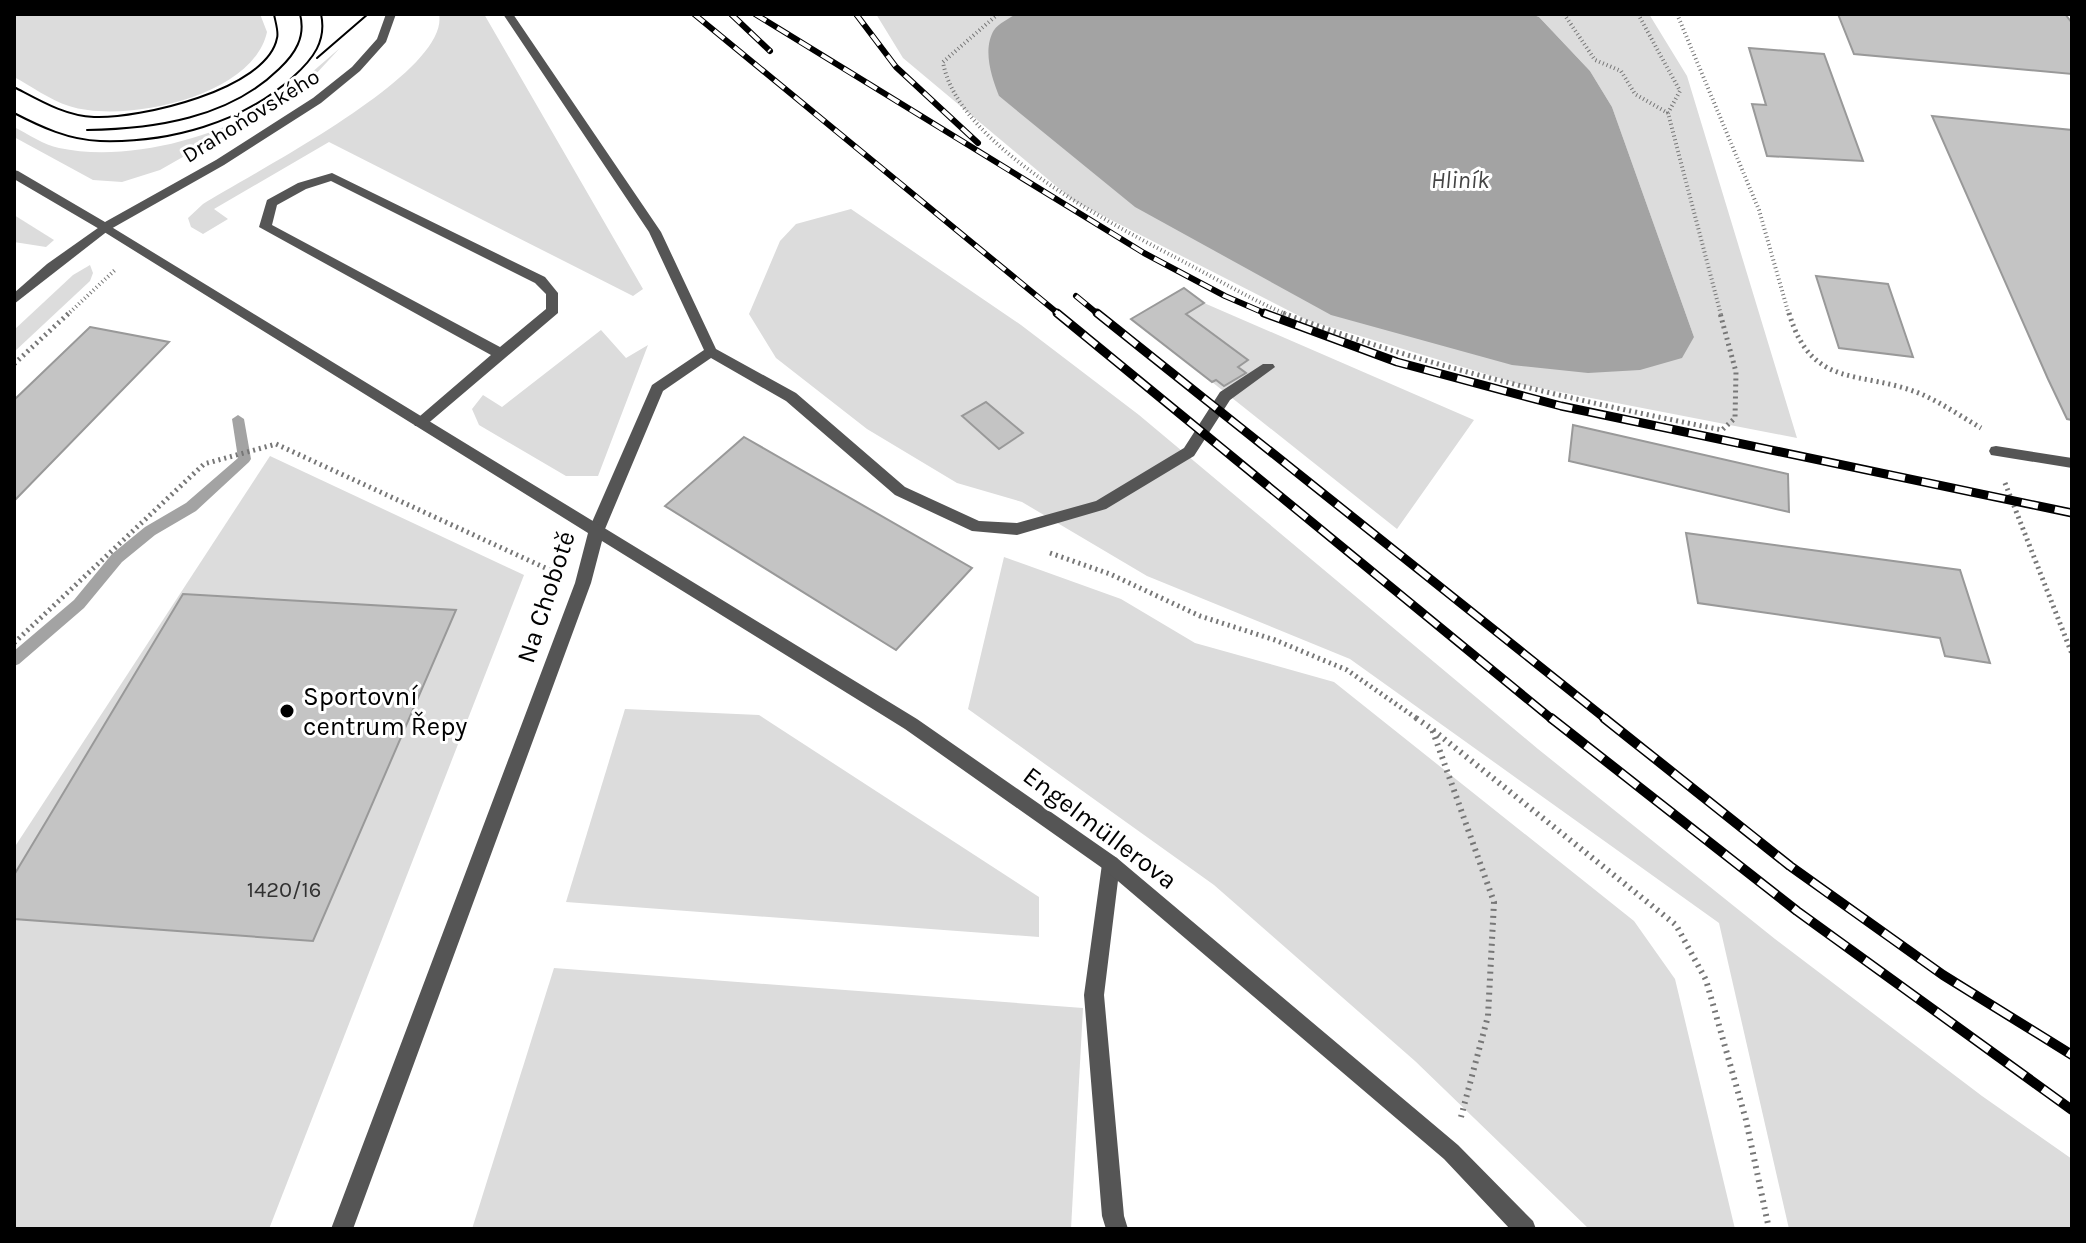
<svg xmlns="http://www.w3.org/2000/svg" width="2086" height="1243" font-family="Karla,sans-serif">
<style>
.green{fill:#dcdcdc;fill-rule:evenodd}
.water{fill:#a3a3a3}
.lines{fill:none;stroke-linecap:round;stroke-linejoin:round}
.stream{fill:#a3a3a3;fill-rule:evenodd}
.building{fill:#c4c4c4;stroke:#999;stroke-width:2}
.path-far2{stroke:#777;stroke-width:4;stroke-dasharray:1 3;stroke-linecap:butt}
.path-far1{stroke:#777;stroke-width:5;stroke-dasharray:2 4;stroke-linecap:butt}
.path{stroke:#777;stroke-width:6;stroke-dasharray:2 5;stroke-linecap:butt}
.service{fill:#555;fill-rule:evenodd}
.minor{fill:#555;fill-rule:evenodd}
.tertiary{fill:#555;fill-rule:evenodd}
.tram{stroke:#000;stroke-width:2}
.rail-far2-casing{stroke:#000;stroke-width:6}
.rail-far1-casing{stroke:#000;stroke-width:9}
.rail-casing{stroke:#000;stroke-width:10}
.rail-far2{stroke:#fff;stroke-width:4;stroke-dasharray:13;stroke-linecap:butt}
.rail-far1{stroke:#fff;stroke-width:6;stroke-dasharray:17;stroke-linecap:butt}
.rail{stroke:#fff;stroke-width:7;stroke-dasharray:22;stroke-linecap:butt}
.poi-dot{fill:#000;stroke:#fff;stroke-width:3}
.labels{text-anchor:middle;dominant-baseline:central;stroke-width:6;stroke-linejoin:round;paint-order:stroke}
.far-street-label{font-size:22px;fill:#000;stroke:#fff}
.number-label{font-size:22px;fill:#313131}
.far-water-label{font-size:24px;font-style:italic;fill:#444;stroke:#fff}
.street-label{font-size:26px;fill:#000;stroke:#fff}
.poi-label{font-size:26px;fill:#000;stroke:#fff;text-anchor:start}
</style>
<rect width="100%" height="100%" fill="#fff"/>
<g class="green">
<path d="M 14,14 L 260,14 L 267,32 C 253,97 124,124 69,106 C 50,100 31,86 14,77 Z"/>
<path d="M 439,14 L 484,14 L 643,289 L 633,296 L 329,142 L 214,209 L 228,219 L 203,234 L 191,227 L 188,218 L 203,204 C 248,175 451,73 439,14 Z"/>
<polygon points="876,14 1016,14 994,30 999,96 1023,114 1694,337 1612,107 1590,71 1539,17 1531,14 1649,14 1687,76 1797,438 1519,384 1307,320 1074,201 903,58"/>
<path d="M 340,48 L 314,76 L 283,100 L 160,170 L 122,182 L 93,180 L 14,137 L 14,127 C 28,134 44,145 59,148 C 129,163 225,136 282,96 C 303,81 321,64 340,48 Z"/>
<path d="M 851,209 L 1021,325 L 1139,415 L 1538,749 L 1775,939 L 1982,1096 L 2072,1159 L 2072,1229 L 1789,1229 L 1719,923 L 1350,659 L 1147,576 L 1022,502 L 957,483 L 867,429 L 776,358 L 749,314 L 780,241 L 796,224 ZM 986,402 L 1023,433 L 1023,434 L 999,449 L 962,417 Z"/>
<polygon points="14,215 54,240 46,247 14,242"/>
<polygon points="90,265 93,273 90,281 14,352 14,330 73,275"/>
<polygon points="1204,303 1474,420 1397,529 1212,382 1216,380 1225,386 1246,373 1238,367 1247,360 1185,313"/>
<polygon points="601,330 626,358 648,345 598,476 566,476 479,425 472,409 483,395 502,407"/>
<polygon points="270,456 524,575 269,1229 14,1229 14,848"/>
<polygon points="1004,557 1121,599 1195,643 1334,682 1634,921 1675,979 1735,1229 1589,1229 1415,1061 1214,885 968,709"/>
<polygon points="625,709 759,715 1039,897 1039,937 566,902"/>
<polygon points="554,968 1083,1008 1071,1229 472,1229"/>
</g>
<path class="water" d="M 1016,14 L 1531,14 L 1539,17 L 1590,71 L 1612,107 L 1694,337 L 1682,358 L 1640,370 L 1588,373 L 1512,365 L 1331,315 L 1135,207 L 999,96 C 992,78 982,50 994,30 C 998,24 1010,18 1016,14 Z"/>
<g class="lines">
<polygon class="stream" points="238,415 244,419 251,459 249,462 196,511 155,535 122,562 84,608 19,664 14,666 14,651 74,600 112,554 145,527 186,503 238,458 232,419"/>
</g>
<g class="building">
<polygon points="1838,14 2065,14 2072,23 2072,74 1854,54"/>
<polygon points="1749,48 1824,54 1863,161 1767,156 1752,104 1766,105"/>
<polygon points="1932,116 2072,130 2072,420 2067,419 2048,379"/>
<polygon points="1816,276 1888,284 1913,357 1839,348"/>
<polygon points="1184,288 1204,303 1186,314 1248,360 1238,367 1246,373 1224,386 1216,380 1212,382 1131,319"/>
<polygon points="90,327 169,342 14,501 14,400"/>
<polygon points="986,402 1023,433 999,449 962,416"/>
<polygon points="1573,425 1788,474 1789,512 1569,461"/>
<polygon points="744,437 972,568 896,650 665,506"/>
<polygon points="1686,533 1960,570 1990,663 1945,656 1940,638 1698,603"/>
<polygon points="183,594 456,610 313,941 14,919 14,875"/>
</g>
<g class="lines">
<g class="path-far2">
<path d="M 998,14 L 943,62 C 957,147 1119,228 1190,265 C 1222,282 1254,301 1288,315"/>
<polyline points="1564,14 1595,60 1621,71 1635,94 1668,113"/>
<polyline points="1638,14 1680,91 1668,113 1721,315"/>
<polyline points="1677,14 1759,210 1789,315"/>
<polyline points="67,315 116,269"/>
</g>
<g class="path-far1">
<path d="M 1283,313 C 1425,367 1573,400 1722,430 L 1735,418 L 1736,372 L 1720,313"/>
<path d="M 1789,313 C 1812,391 1861,369 1921,394 C 1942,403 1962,417 1981,428"/>
<polyline points="14,364 69,313"/>
<polyline points="2005,483 2072,654"/>
<polyline points="1050,553 1110,574 1200,616 1275,640 1347,670 1419,720"/>
<polyline points="14,643 204,464 276,444 552,571"/>
</g>
<g class="path">
<polyline points="1416,718 1432,729 1494,902 1488,1016 1461,1117"/>
<polyline points="1433,730 1676,925 1706,980 1746,1120 1769,1229"/>
</g>
<g class="service">
<polygon points="503,14 513,14 661,232 716,349 796,393 905,487 979,521 1017,523 1096,501 1184,448 1220,392 1263,364 1273,364 1275,367 1230,400 1194,456 1106,509 1017,535 972,531 895,495 786,401 711,358 663,391 605,529 597,535 592,533 589,529 652,385 704,350 649,232"/>
<path d="M 332,173 L 545,277 L 558,293 L 558,313 L 425,426 L 415,426 L 413,422 L 491,355 L 259,227 L 267,200 L 298,183 ZM 331,181 L 535,283 L 546,294 L 546,309 L 500,347 L 272,225 L 277,205 L 306,189 Z"/>
<polygon points="105,223 111,227 109,230 14,304 14,293 47,264"/>
<polygon points="1996,446 2072,458 2072,468 1991,455 1989,451 1991,447"/>
<polygon points="1111,855 1117,858 1120,864 1104,995 1124,1216 1128,1229 1106,1229 1102,1216 1084,995 1102,864 1105,858"/>
</g>
<polygon class="minor" points="105,223 917,719 1117,858 1458,1145 1533,1221 1536,1229 1510,1229 1444,1159 1105,870 905,729 602,541 591,583 353,1229 331,1229 575,583 588,533 101,230 99,227"/>
<polygon class="tertiary" points="386,14 396,14 386,42 360,71 321,103 224,165 109,230 101,230 14,179 14,170 18,171 105,222 216,160 313,98 352,67 377,39"/>
<g class="tram">
<polyline points="317,58 368,14"/>
<path d="M 14,87 C 39,100 65,116 94,117 C 138,119 267,90 277,38 C 279,32 275,21 274,14"/>
<path d="M 14,113 C 41,127 69,140 100,141 C 169,143 242,123 293,77 C 313,59 327,41 321,14"/>
<path d="M 87,130 C 154,129 229,118 279,69 C 295,54 306,37 300,14"/>
</g>
<defs>
<g id="rail-far2">
<polyline points="694,14 1060,315"/>
<polyline points="731,14 770,51"/>
<polyline points="755,14 1144,253 1225,296 1269,315"/>
<polyline points="856,14 896,67 978,143"/>
<polyline points="1076,296 1099,315"/>
</g>
<g id="rail-far1">
<polyline points="1057,313 1553,720"/>
<polyline points="1097,313 1607,720"/>
<polyline points="1264,313 1397,362 1561,406 2072,513"/>
</g>
<g id="rail">
<polyline points="1551,718 1797,911 2072,1110"/>
<polyline points="1604,718 1790,866 1943,975 2072,1055"/>
</g>
</defs>
<use href="#rail-far2" class="rail-far2-casing"/>
<use href="#rail-far1" class="rail-far1-casing"/>
<use href="#rail" class="rail-casing"/>
<use href="#rail-far2" class="rail-far2"/>
<use href="#rail-far1" class="rail-far1"/>
<use href="#rail" class="rail"/>
</g>
<circle class="poi-dot" cx="287" cy="711" r="8"/>
<g class="labels">
<g class="far-street-label">
<text transform="translate(251 116) rotate(-32)">Drahoňovského</text>
</g>
<g class="number-label">
<text x="284" y="890">1420/16</text>
</g>
<g class="far-water-label">
<text x="1460" y="180">Hliník</text>
</g>
<g class="street-label">
<text transform="translate(546 597) rotate(-72)">Na Chobotě</text>
<text transform="translate(1100 828) rotate(37)">Engelmüllerova</text>
</g>
<g class="poi-label">
<text x="303" y="696">Sportovní<tspan x="303" dy="30">centrum Řepy</tspan></text>
</g>
</g>
<rect width="2086" height="1243" fill="none" stroke="#000000" stroke-width="32"/>
</svg>
